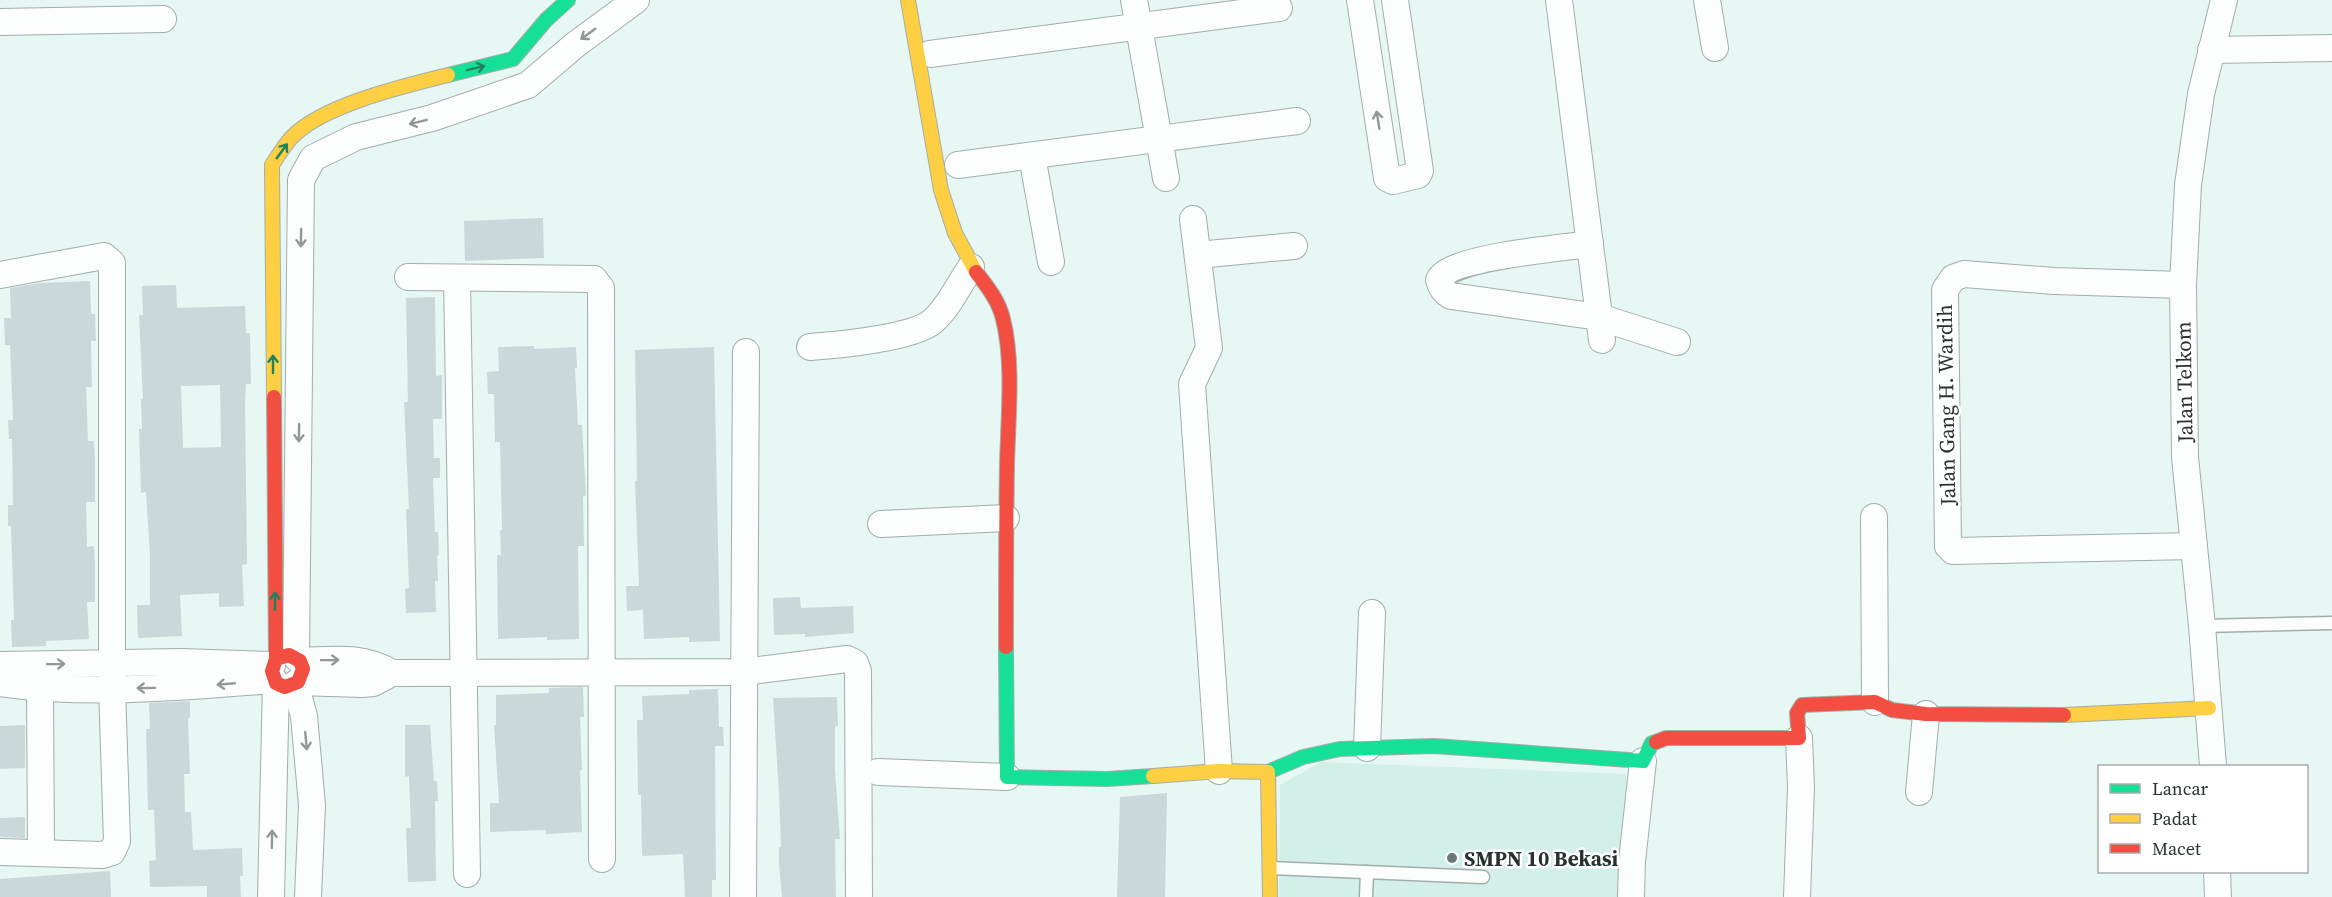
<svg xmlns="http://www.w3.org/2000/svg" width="2332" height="897" font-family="'Source Serif 4',serif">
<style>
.built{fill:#d3efea}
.building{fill:#c9d9d9;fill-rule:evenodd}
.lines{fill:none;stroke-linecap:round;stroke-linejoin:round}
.lane-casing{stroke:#a1aeab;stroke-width:15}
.street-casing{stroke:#a1aeab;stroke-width:28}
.fast-casing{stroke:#a1aeab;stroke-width:16}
.slow-casing{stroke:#a1aeab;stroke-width:16}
.jam-casing{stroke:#a1aeab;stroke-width:16}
.lane{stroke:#fbfefd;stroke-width:12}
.street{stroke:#fbfefd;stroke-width:26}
.fast{stroke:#16e098;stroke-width:14}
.slow{stroke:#ffcf43;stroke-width:14}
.jam{stroke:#f24e42;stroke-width:14}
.oneway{stroke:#929897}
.oneway2{stroke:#20815f}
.poi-dot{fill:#6a7875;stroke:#fff;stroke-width:2}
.labels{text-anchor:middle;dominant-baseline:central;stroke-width:5;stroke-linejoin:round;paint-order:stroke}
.street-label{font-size:21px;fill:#283331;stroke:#fff}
.poi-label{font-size:21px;font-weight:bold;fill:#283331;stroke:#fff;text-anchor:start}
</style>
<rect width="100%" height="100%" fill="#e6f7f4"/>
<polygon class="built" points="1321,762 1626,774 1624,897 1279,897 1280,785"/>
<g class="building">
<polygon points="543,218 544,258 465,261 464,221"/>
<polygon points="90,281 91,314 95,314 96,341 91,341 92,387 86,387 88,441 94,441 95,463 95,502 86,502 87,547 94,546 95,567 95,602 87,602 89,639 46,641 46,646 12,647 11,620 14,620 11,526 8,526 8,505 13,505 12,439 9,439 8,420 13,420 10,345 5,345 4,318 11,318 10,288 40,283"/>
<path d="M 176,285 L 177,308 L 245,306 L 246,333 L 250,333 L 251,384 L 246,384 L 245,401 L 247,564 L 242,565 L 244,606 L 219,607 L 219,593 L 180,595 L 182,636 L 138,638 L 137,605 L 150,605 L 150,556 L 146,492 L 141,493 L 139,429 L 142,429 L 141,399 L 143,399 L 139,315 L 143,315 L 142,286 ZM 220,385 L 221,447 L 183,448 L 181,386 Z"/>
<polygon points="435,297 436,376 442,375 442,419 433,419 434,458 440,458 440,478 433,478 435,532 438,532 439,555 437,556 438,581 435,581 436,612 406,613 405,589 409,588 406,509 409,509 404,402 408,402 406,298"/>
<polygon points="534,346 534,349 576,347 577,368 575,368 578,425 582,425 586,495 583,497 584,546 578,546 579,639 547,640 547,637 498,639 497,555 501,555 500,530 502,530 500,442 495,442 494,394 488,394 487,372 499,371 498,347"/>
<polygon points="714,347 720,641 689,642 689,637 644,639 643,610 627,611 626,586 639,586 635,481 637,481 635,350"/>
<polygon points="800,597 801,608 853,606 854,633 805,637 805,634 774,635 773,598"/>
<polygon points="583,687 584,717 580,717 582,770 580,770 582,832 546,834 546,830 490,832 490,803 499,803 494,725 496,725 496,695 549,693 549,688"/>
<polygon points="718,689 719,727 723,727 724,746 715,746 716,880 712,880 712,897 685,897 683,854 642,856 641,795 638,795 637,720 643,720 642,696 689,694 689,690"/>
<polygon points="837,697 838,726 835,726 835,770 840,839 835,839 836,897 782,897 779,863 779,847 781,847 779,793 773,698"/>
<polygon points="190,701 190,718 188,718 190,774 184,774 185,812 191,812 193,850 242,848 243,876 240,876 241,897 207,897 207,886 150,887 149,861 156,860 154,810 148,810 146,729 150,729 149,703"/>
<polygon points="25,725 25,768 0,769 0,726"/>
<polygon points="405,725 430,725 434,781 437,781 438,801 435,801 436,881 408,882 406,828 411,828 409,776 405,777"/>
<polygon points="1167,793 1165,897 1117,897 1120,797"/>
<polygon points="25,817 25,838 0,837 0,818"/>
<polygon points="110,871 111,897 0,897 0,879"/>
</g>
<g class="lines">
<defs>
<g id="lane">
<polyline points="2202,626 2332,623"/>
<polyline points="1270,868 1483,877"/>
<polyline points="1366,897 1367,872"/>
</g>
<g id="street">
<polyline points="1134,0 1166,178"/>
<polyline points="1360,0 1387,178 1393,181 1418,175 1420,171 1395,0"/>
<polyline points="1559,0 1602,340"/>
<polyline points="1707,0 1715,48"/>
<polyline points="0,22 163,19"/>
<polyline points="2211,50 2332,48"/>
<polyline points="930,54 1279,8"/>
<polyline points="1032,156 1051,262"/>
<polyline points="958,165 1297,121"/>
<polyline points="1193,219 1209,348 1192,384 1219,771"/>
<path d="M 1590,244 C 1563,248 1449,257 1439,280 C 1441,288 1444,292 1451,296 L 1599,317 L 1677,342"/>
<polyline points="1198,255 1294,246"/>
<polyline points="0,275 104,256 112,263 112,688 117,841 112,852 102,855 0,852"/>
<polyline points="408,277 594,279 601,288 602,859"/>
<polyline points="457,278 467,874"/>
<polyline points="2183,285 2054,281 1964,274 1953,278 1945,290 1948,546 1953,551 2194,546"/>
<path d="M 810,347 C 838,345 914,338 933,321 C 949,307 959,284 971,267"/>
<polyline points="1874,517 1875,702"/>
<polyline points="881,524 1006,518"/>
<polyline points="296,657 301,180 313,158 356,137 432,118 528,85 575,45 636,0"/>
<path d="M 300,661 C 334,660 362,655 392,673"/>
<polyline points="0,665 181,662 272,665"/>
<polyline points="298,682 362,684 373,683 392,673 744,672 847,659 855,663 858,671 859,897"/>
<path d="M 0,683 C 90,696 183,687 274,680"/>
<polyline points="295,684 304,716 312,805 308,897"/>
<polyline points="40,689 41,852"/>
<polyline points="1367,748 1372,613"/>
<polyline points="2213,766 2202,626 2185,457 2183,285 2188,185 2201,94 2224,0"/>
<polyline points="878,772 1007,777"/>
<polyline points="1919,792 1926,714"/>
<polyline points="2217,872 2218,897"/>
<polyline points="271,897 276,683"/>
<polyline points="743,897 746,352"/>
<polyline points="1631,897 1632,861 1643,761"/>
<polyline points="1797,897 1801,787 1799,738"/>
</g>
<g id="fast">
<polyline points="448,75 513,59 546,20 568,0"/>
<polyline points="1006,647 1007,777 1107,779 1153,776"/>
<polyline points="1268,772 1303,757 1340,749 1434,746 1643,761 1652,743 1656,742"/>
</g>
<g id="slow">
<polyline points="908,0 941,190 955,233 976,272"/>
<path d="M 274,397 L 272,165 C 278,156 284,146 291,138 C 322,105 404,86 448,75"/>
<polyline points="2064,715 2209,708"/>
<polyline points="1153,776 1219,771 1268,772 1270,897"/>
</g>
<g id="jam">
<path d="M 976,272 C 987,286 999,301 1003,319 C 1014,362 1008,420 1007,465 C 1006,526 1006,586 1006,647"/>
<polyline points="274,397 276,659 272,671 276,683 285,687 298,682 303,669 300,661 289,655 276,659"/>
<polyline points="1656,742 1666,738 1799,738 1797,713 1802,705 1875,702 1892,710 1926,714 2064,715"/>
</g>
</defs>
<use href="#lane" class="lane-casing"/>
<use href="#street" class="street-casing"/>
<use href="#fast" class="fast-casing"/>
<use href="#slow" class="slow-casing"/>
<use href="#jam" class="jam-casing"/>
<use href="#lane" class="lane"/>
<use href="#street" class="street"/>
<use href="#fast" class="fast"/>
<use href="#slow" class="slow"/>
<use href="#jam" class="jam"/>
</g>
<defs><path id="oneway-shaft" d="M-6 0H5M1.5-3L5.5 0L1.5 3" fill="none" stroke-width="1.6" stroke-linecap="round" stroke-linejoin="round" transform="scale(1.5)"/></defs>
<g class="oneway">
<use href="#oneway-shaft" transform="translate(588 34) rotate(144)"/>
<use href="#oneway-shaft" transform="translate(1378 120) rotate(-99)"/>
<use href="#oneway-shaft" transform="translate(418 122) rotate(166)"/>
<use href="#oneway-shaft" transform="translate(301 238) rotate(91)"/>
<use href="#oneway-shaft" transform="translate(299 433) rotate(91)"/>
<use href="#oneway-shaft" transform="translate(330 660) rotate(-1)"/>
<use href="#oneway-shaft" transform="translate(56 664) rotate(-1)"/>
<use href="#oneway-shaft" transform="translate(226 684) rotate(175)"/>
<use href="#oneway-shaft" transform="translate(146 688) rotate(179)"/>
<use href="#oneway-shaft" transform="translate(306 741) rotate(85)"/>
<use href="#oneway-shaft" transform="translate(272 839) rotate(-89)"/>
</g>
<g class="oneway2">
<use href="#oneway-shaft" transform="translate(476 68) rotate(-14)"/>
<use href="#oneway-shaft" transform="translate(282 151) rotate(-54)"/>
<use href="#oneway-shaft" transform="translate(273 364) rotate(-90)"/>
<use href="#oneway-shaft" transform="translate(275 601) rotate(-90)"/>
</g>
<circle class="poi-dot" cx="1452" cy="858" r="6"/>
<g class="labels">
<g class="street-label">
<text transform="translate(2184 382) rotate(-91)">Jalan Telkom</text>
<text transform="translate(1946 405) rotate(-91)">Jalan Gang H. Wardih</text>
</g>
<g class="poi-label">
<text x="1464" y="858">SMPN 10 Bekasi</text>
</g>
</g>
<rect x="2098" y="765" width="210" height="108" fill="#ffffff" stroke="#a9adad" stroke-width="1.5"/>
<rect x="2110" y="784" width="30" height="9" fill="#16e098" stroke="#a9adad" stroke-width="1.5"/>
<text x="2152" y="795" font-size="18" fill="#283331">Lancar</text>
<rect x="2110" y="814" width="30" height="9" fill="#ffcf43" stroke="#a9adad" stroke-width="1.5"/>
<text x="2152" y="825" font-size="18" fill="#283331">Padat</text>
<rect x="2110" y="844" width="30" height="9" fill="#f24e42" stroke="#a9adad" stroke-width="1.5"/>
<text x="2152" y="855" font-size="18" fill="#283331">Macet</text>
</svg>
